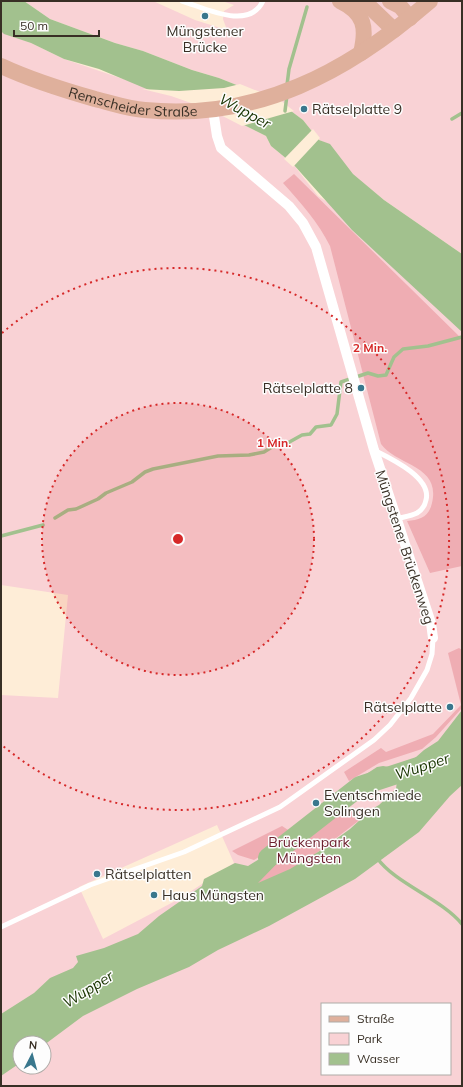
<svg xmlns="http://www.w3.org/2000/svg" width="463" height="1087" font-family="Mulish,sans-serif">
<style>
.green{fill:#f9d2d5;fill-rule:evenodd}
.forest{fill:#efadb3}
.water{fill:#a2c18e}
.pier{fill:#feedd7}
.lines{fill:none;stroke-linecap:round;stroke-linejoin:round}
.stream{stroke:#a2c18e;stroke-width:3.5}
.river{stroke:#a2c18e;stroke-width:20}
.service{stroke:#fff;stroke-width:5}
.minor{stroke:#fff;stroke-width:10}
.primary{stroke:#dfb09c;stroke-width:16}
.ring{fill:none;stroke:#d62828;stroke-width:2;stroke-dasharray:2 4}
.poi-dot{fill:#39778d;stroke:#fdfdfd;stroke-width:1.5}
.labels{text-anchor:middle;dominant-baseline:central;stroke-width:3;stroke-linejoin:round;paint-order:stroke}
.poi-label{font-size:14px;fill:#382f25;stroke:#fdfdfd;text-anchor:start}
.street-label{font-size:14px;fill:#382f25;stroke:#fdfdfd}
.park-label{font-size:14px;fill:#6d212f;stroke:#fdfdfd}
.water-label{font-size:15px;font-style:italic;fill:#193400;stroke:#fdfdfd}
.centre{fill:#d62828;stroke:#fdfdfd;stroke-width:2}
.ring-label{font-size:12px;text-anchor:middle;font-weight:bold;fill:#d62828;stroke:#fdfdfd;stroke-width:3;stroke-linejoin:round;paint-order:stroke}
</style>
<rect width="100%" height="100%" fill="#feedd7"/>
<g class="green">
<polygon points="24,1 153,1 195,20 227,30 223,19 224,11 234,5 222,1 462,1 462,254 384,200 352,174 330,145 319,140 303,120 279,102 219,78 192,70 143,51 115,43 50,19"/>
<path d="M 1,31 L 31,43 L 64,59 L 212,109 L 266,136 L 271,146 L 293,164 L 318,196 L 379,235 L 462,310 L 462,1086 L 1,1086 L 1,695 L 58,698 L 68,595 L 1,585 ZM 217,825 L 234,863 L 179,899 L 103,939 L 79,887 ZM 322,1004 L 450,1004 L 450,1074 L 322,1074 ZM 20,1043 L 44,1043 L 44,1067 L 20,1067 Z"/>
</g>
<g class="forest">
<path d="M 294,174 L 462,339 L 462,566 L 430,573 L 407,521 C 420,520 429,517 432,503 C 441,465 397,466 381,444 L 330,246 C 318,222 301,203 283,183 Z"/>
<polygon points="459,648 462,650 462,708 436,737 422,749 379,763 349,781 344,772 381,748 386,752 433,734 461,705 448,653"/>
<polygon points="346,804 361,819 306,861 236,899 296,846 289,839 254,860 238,855 232,851 282,826 302,839"/>
</g>
<g class="water">
<polygon points="1,1 24,1 50,19 115,43 143,51 192,70 219,78 279,102 303,120 319,140 330,144 353,174 384,200 462,254 462,332 352,230 293,164 271,146 266,136 212,109 172,94 149,90 99,69 64,59 31,43 4,34 1,31"/>
<polygon points="462,710 462,785 450,796 419,832 355,879 269,926 218,950 189,967 137,989 83,1016 44,1045 44,1043 20,1043 20,1063 1,1076 1,1014 34,993 50,978 73,968 78,962 76,956 104,948 138,934 159,916 202,886 204,879 235,863 248,866 289,841 294,846 258,883 290,869 318,852 350,829 372,809 379,805 396,789 398,773 424,750 438,741"/>
<polygon points="383,766 396,768 393,781 356,796 351,784 377,767"/>
</g>
<g class="pier">
<polygon points="240,84 280,100 294,111 242,126 211,110 171,96 142,89 179,91 224,88"/>
<polygon points="313,129 320,138 293,167 284,159"/>
</g>
<g class="lines">
<g class="stream">
<polyline points="287,85 289,69 307,7"/>
<polyline points="285,111 287,95"/>
<polyline points="452,119 462,113"/>
<polyline points="55,518 68,510 76,509 98,499 106,493 132,482 145,472 153,469 218,456 249,455 264,452 272,447 284,445 302,435 310,434 316,427 331,425 337,414 341,382 368,373 378,376 386,375 394,357 403,349 428,346 462,337"/>
<polyline points="1,536 43,525"/>
<path d="M 377,858 C 396,884 440,898 462,924"/>
</g>
<polyline class="river" points="268,858 360,786 424,765"/>
<g class="service">
<path d="M 182,1 C 205,8 249,31 263,1"/>
<path d="M 376,451 C 392,459 432,478 426,500 C 425,505 422,510 417,513 C 411,516 403,517 396,519"/>
<polyline points="1,927 90,885 184,852 280,807 374,740 390,725 411,698 427,670 432,654 433,638"/>
</g>
<polyline class="minor" points="213,110 217,136 221,148 289,206 303,223 316,247 374,450 431,623 433,638"/>
<g class="primary">
<path d="M 340,1 C 365,13 367,28 361,53"/>
<polyline points="360,1 370,7 394,30"/>
<polyline points="390,1 400,6 410,18"/>
<path id="s1" d="M 1,66 C 31,80 63,90 95,99 C 112,103 128,109 145,110 C 257,121 348,72 430,1"/>
</g>
</g>
<circle cx="178" cy="539" r="136" fill="#d62828" fill-opacity=".12"/>
<g class="ring">
<circle cx="178" cy="539" r="136"/>
<path d="M2 333A271 271 0 1 1 2 745"/>
</g>
<g class="poi-dot">
<circle cx="205" cy="16" r="4"/>
<circle cx="304" cy="109" r="4"/>
<circle cx="361" cy="388" r="4"/>
<circle cx="450" cy="707" r="4"/>
<circle cx="316" cy="803" r="4"/>
<circle cx="97" cy="874" r="4"/>
<circle cx="154" cy="895" r="4"/>
</g>
<g class="labels">
<g class="poi-label">
<text x="205" y="31" text-anchor="middle">Müngstener<tspan x="205" dy="16">Brücke</tspan></text>
<text x="312" y="109">Rätselplatte 9</text>
<text x="353" y="388" text-anchor="end">Rätselplatte 8</text>
<text x="442" y="707" text-anchor="end">Rätselplatte</text>
<text x="324" y="795">Eventschmiede<tspan x="324" dy="16">Solingen</tspan></text>
<text x="105" y="874">Rätselplatten</text>
<text x="162" y="895">Haus Müngsten</text>
</g>
<g class="street-label">
<text stroke="none"><textPath href="#s1" startOffset="138">Remscheider Straße</textPath></text>
<text transform="translate(405 547) rotate(72)">Müngstener Brückenweg</text>
</g>
<g class="park-label">
<text x="309" y="842">Brückenpark<tspan x="309" dy="16">Müngsten</tspan></text>
</g>
<g class="water-label">
<text transform="translate(245 111) rotate(29)">Wupper</text>
<text transform="translate(422 766) rotate(-18)">Wupper</text>
<text transform="translate(88 989) rotate(-32)">Wupper</text>
</g>
</g>
<circle cx="178" cy="539" r="6" class="centre"/>
<g class="ring-label">
<text x="370" y="352">2 Min.</text>
<text x="274" y="447">1 Min.</text>
</g>
<rect width="463" height="1087" fill="none" stroke="#382f25" stroke-width="4"/>
<rect x="321" y="1003" width="130" height="72" fill="#fdfdfd" stroke="#aeaba7"/>
<rect x="329" y="1016" width="20" height="6" fill="#dfb09c" stroke="#aeaba7"/>
<text x="357" y="1023" font-size="12" fill="#382f25">Straße</text>
<rect x="329" y="1033" width="20" height="12" fill="#f9d2d5" stroke="#aeaba7"/>
<text x="357" y="1043" font-size="12" fill="#382f25">Park</text>
<rect x="329" y="1053" width="20" height="12" fill="#a2c18e" stroke="#aeaba7"/>
<text x="357" y="1063" font-size="12" fill="#382f25">Wasser</text>
<g transform="translate(32 1055) rotate(6)"><circle r="19" fill="#fdfdfd" stroke="#aeaba7"/>
<path d="M0-3L7 15L0 10L-7 15Z" fill="#39778d"/>
<text y="-6" font-size="11" font-weight="bold" text-anchor="middle" fill="#382f25">N</text>
</g>
<path d="M14 30v6h85v-6" fill="none" stroke="#382f25" stroke-width="2"/>
<text x="20" y="30" font-size="12" fill="#382f25" stroke="#fdfdfd" stroke-width="3" paint-order="stroke">50 m</text>
</svg>
